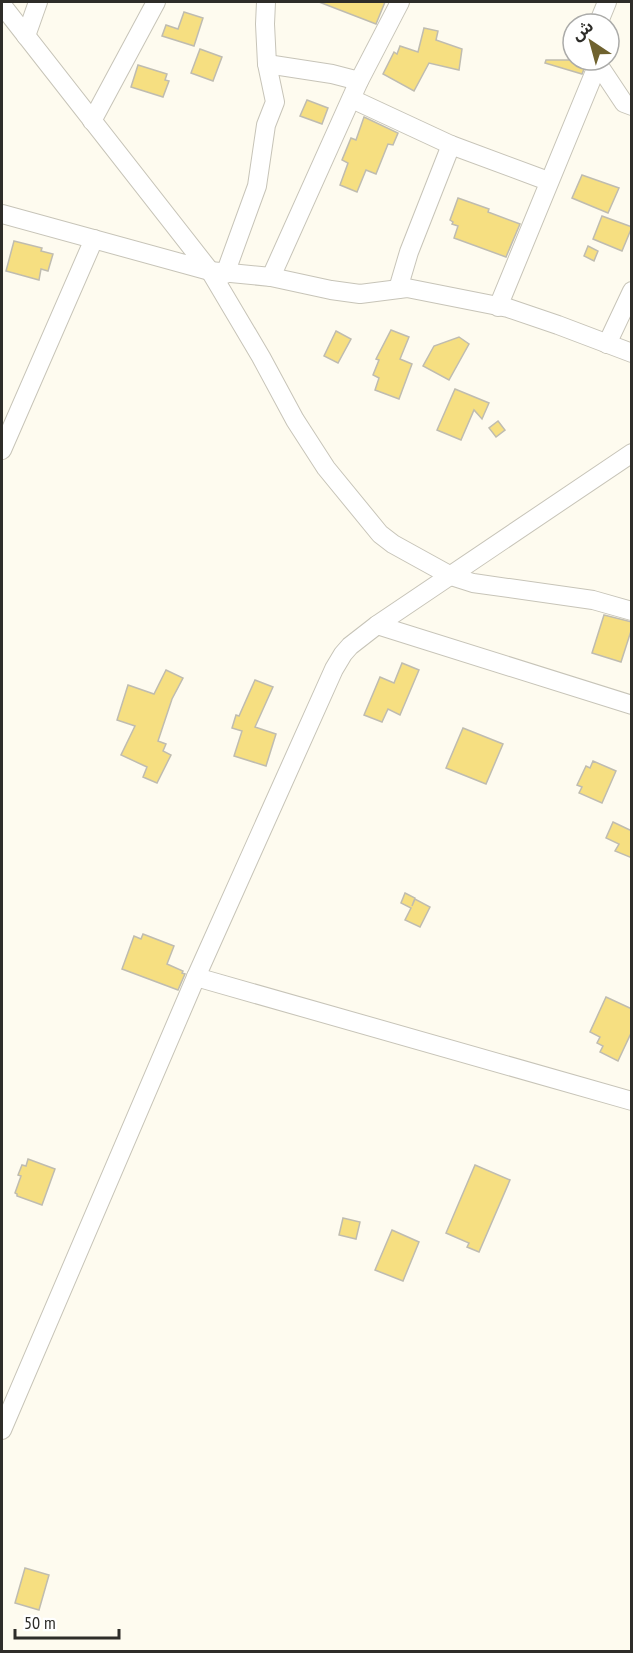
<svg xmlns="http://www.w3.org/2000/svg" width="633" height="1653" font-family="'PT Sans Narrow','Noto Sans Arabic',sans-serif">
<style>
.building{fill:#f6df81;stroke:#bfbcb0;stroke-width:1.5}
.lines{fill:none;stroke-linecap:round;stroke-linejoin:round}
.minor-casing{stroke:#c7c4b8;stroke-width:20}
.minor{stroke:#fff;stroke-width:18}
</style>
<rect width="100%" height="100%" fill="#fefbef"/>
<g class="building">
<polygon points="319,2 385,2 376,24"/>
<polygon points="184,12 203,18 194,46 162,36 166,25 178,29"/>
<polygon points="424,28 438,31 436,40 462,49 459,70 429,63 414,91 383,74 394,52 397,54 400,46 418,52"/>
<polygon points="200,49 222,57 213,81 191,73"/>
<polygon points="546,60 585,60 586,64 582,74 545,63"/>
<polygon points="138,65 167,74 165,80 169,81 163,97 131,87"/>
<polygon points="307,100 328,108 322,124 300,116"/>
<polygon points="364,117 398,133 393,145 388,144 376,174 366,170 357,192 340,185 348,163 342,160 351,138 356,140"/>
<polygon points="582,175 619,188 608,213 572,198"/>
<polygon points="458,198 489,209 488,212 520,224 506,257 454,238 458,226 452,224 453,222 450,220"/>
<polygon points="602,216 632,227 622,251 593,239"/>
<polygon points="14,241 42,248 41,251 53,254 48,271 41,269 39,280 6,271"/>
<polygon points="588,246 598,251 594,261 584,256"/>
<polygon points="391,330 409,337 400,359 412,364 399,399 375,390 379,378 373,375 379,360 376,359"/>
<polygon points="336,331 351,339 338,363 324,356"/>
<polygon points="459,337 469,344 449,380 423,366 434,346"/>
<polygon points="455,389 489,403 482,419 474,410 461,440 437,430"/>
<polygon points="498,421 505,430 496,437 489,428"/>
<polygon points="604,615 632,622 632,628 621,662 592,653"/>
<polygon points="402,663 419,670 400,715 388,709 382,722 364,715 380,677 394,683"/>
<polygon points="166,670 183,678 172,699 158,741 166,744 163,751 171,755 157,783 143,777 147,767 121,755 135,726 117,720 128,685 154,694"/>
<polygon points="255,680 273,687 255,727 276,734 266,766 234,756 242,731 232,728 236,715 239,716"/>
<polygon points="463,728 503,744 486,784 446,768"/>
<polygon points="593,761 616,771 602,803 579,793 582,787 577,785 586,766 590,768"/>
<polygon points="613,822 632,831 632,858 615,851 619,844 606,838"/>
<polygon points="405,893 415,898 412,906 415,899 430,907 420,927 405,920 411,908 401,903"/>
<polygon points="143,934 174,946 167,964 183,971 182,973 185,974 178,990 122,969 134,936 141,939"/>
<polygon points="606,997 632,1009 632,1031 618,1061 600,1052 603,1046 597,1043 600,1037 590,1032"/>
<polygon points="28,1159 55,1169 42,1205 17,1196 17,1194 15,1193 21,1176 18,1175 22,1165 26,1166"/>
<polygon points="475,1165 510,1180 479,1252 467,1247 469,1243 446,1233"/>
<polygon points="343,1218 360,1222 356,1239 339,1235"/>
<polygon points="392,1230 419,1242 403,1281 375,1270"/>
<polygon points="25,1568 49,1575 39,1610 15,1603"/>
</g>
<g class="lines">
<defs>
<g id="minor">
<polyline points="2,5 210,271 2,214"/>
<polyline points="598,24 607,2"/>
<polyline points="26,36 38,2"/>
<polyline points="267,64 332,74 359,81"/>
<polyline points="598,64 624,103 632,106"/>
<polyline points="352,99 451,145 548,181"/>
<polyline points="92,121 156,2"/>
<polyline points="210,271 261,357 295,420 326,468 380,534 393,544 451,576 473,583 593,600 632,611"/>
<polyline points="210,271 271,277 331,290 360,294 407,288 508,308 558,325 632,353"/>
<polyline points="225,274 257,186 266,125 275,102 267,64 265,24 266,2"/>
<polyline points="271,277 359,81 400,2"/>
<polyline points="398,289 409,252 451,145"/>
<polyline points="498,307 598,64 596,60"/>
<polyline points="607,344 632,291"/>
<polyline points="2,450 94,239"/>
<polyline points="377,625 632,705"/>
<polyline points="196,977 632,1101"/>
<polyline points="2,1430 196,977 334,669 343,654 350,646 377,625 632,453"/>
</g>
</defs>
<use href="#minor" class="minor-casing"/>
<use href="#minor" class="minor"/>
</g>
<rect width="633" height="1653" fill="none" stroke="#2e2d29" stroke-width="6"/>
<g transform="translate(591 42) rotate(324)"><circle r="28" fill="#ffffff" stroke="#ababa9" stroke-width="1.5"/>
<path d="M0-4.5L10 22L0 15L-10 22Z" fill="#6f622f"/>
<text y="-9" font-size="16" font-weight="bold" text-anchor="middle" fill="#2e2d29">ش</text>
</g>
<path d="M15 1629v9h104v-9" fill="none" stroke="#2e2d29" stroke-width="3"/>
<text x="24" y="1629" font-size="18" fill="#2e2d29" stroke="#ffffff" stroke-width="4.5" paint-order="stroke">50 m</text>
</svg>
